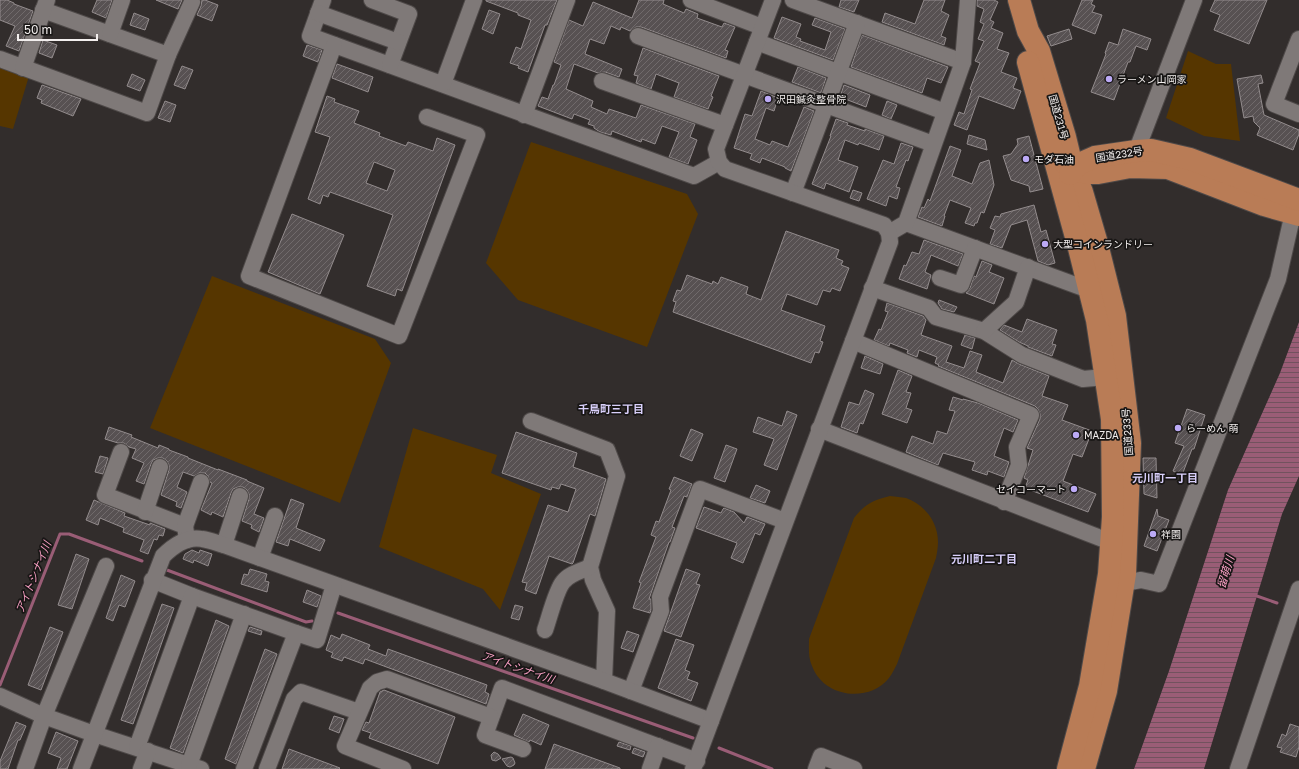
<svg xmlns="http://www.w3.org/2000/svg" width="1299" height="769" font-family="'Golos Text','Noto Sans JP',sans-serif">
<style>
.park{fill:#563600}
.water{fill:url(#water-rules)}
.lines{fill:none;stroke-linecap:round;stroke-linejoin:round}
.stream{stroke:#9a5d76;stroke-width:3}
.building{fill:url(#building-hatch);stroke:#938c8d;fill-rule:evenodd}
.minor-casing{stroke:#4e4948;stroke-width:18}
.highway-casing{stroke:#4e4948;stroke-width:24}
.minor{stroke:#7f7978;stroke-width:16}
.highway{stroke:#b97c56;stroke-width:22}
.poi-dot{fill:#bcaaf6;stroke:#181615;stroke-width:1.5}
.labels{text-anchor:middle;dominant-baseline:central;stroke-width:3.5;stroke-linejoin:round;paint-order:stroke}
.poi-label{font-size:10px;fill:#f3efee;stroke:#181615;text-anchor:start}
.street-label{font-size:10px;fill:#f3efee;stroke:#181615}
.neighbourhood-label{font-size:11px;font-weight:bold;fill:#d9d0fb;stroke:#181615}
.water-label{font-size:11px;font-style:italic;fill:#fca1c6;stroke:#181615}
</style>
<defs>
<pattern id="water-rules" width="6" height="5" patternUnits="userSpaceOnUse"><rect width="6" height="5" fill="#9a5d76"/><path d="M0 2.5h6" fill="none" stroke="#72525e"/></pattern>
<pattern id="building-hatch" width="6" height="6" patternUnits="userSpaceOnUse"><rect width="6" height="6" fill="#575152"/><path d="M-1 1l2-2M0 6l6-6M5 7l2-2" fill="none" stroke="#706a6b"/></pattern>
</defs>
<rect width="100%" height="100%" fill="#322d2c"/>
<g class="park">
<polygon points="1188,51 1216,64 1231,64 1240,141 1204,136 1166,118"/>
<polygon points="0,65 29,76 13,129 0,126"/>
<polygon points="531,142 687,194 698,214 647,347 518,300 486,263"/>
<polygon points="212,276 375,339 391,363 340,503 150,428"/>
<polygon points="413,428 497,455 491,473 541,494 500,610 483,589 379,547"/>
<path d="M 890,496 C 896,497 901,497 906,498 C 925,505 938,522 938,542 C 938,547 937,553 936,558 L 897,664 C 895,668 892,674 889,678 C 869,703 824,698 812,666 C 808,657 809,648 809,639 L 854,518 C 865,504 873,500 890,496 Z"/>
</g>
<polygon class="water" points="1299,322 1299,476 1282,514 1204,769 1134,769 1169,671 1228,490 1280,373"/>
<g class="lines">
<g class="stream">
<polyline points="167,570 306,622 312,621"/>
<polyline points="1254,595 1277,603"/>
<polyline points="338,613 693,738"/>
<polyline points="0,685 60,534 69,534 142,561"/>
<polyline points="719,748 772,769"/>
</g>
</g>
<g class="building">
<polygon points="0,0 7,0 14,3 14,4 33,11 19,51 6,46 15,26 0,20"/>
<polygon points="97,0 112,0 106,18 92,12"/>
<polygon points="156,0 182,0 178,9"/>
<polygon points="202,0 205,0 218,5 212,21 197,15 201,6"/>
<polygon points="486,0 557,0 547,25 545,25 528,72 518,68 519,66 510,63 516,47 521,49 531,20 518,15 518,13 486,1"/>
<polygon points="639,0 664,0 663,4 684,13 686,9 698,14 697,18 722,27 724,23 735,27 725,50 728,51 726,58 641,27 636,27 630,31 621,27 620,30 611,26 604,44 590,39 585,54 622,69 619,77 605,72 598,73 574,64 566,89 593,101 591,107 607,114 609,109 636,118 641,105 695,124 690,137 697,140 688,164 669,157 679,132 662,126 655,144 642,139 641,142 612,131 611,135 600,132 594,128 594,126 588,124 590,120 574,114 572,119 538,106 542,97 548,99 553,85 554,85 561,65 554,62 569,20 583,26 593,2 632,18"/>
<polygon points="841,0 859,0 854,12 839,7"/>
<polygon points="924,0 945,0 941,11 949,15 941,36 946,38 944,45 882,22 885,13 915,24"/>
<polygon points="977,0 994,0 998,2 990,20 994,22 991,28 1003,33 997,49 1009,53 1001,72 1017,78 1013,88 1021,91 1014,109 979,96 967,130 954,125 959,112 964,114 972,90 970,89 980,63 975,61 984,41 978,39 984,24 980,22 984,9 977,6"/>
<polygon points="1082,0 1093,0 1091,4 1095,6 1092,12 1102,15 1095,34 1072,25"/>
<polygon points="1215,0 1267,0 1249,44 1214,30 1220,15 1210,11"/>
<polygon points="489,10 500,14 493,34 482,29"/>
<polygon points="134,13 149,19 145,30 130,25"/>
<polygon points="782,17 801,24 796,37 801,39 800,41 825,50 831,32 812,25 815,18 845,29 833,60 774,38"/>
<polygon points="1069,29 1072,39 1051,46 1047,36"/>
<polygon points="1123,29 1151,39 1147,50 1136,46 1130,62 1128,62 1114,100 1091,92 1106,54 1105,53 1109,42 1118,45"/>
<polygon points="862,35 948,67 941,83 927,78 922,93 851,67"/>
<polygon points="43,40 57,45 52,58 39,53"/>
<polygon points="307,45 322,50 318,62 303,56"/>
<polygon points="643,48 719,76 711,96 713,97 708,109 674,97 679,83 656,74 651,89 636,83 638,76 634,75"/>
<polygon points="337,64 373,77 368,92 332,78"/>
<polygon points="182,66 193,70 185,89 174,85"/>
<polygon points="798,67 826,78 821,93 792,82"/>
<polygon points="132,74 145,80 140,91 127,86"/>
<polygon points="1261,75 1263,83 1258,84 1264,115 1299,130 1299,134 1293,150 1257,135 1260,128 1254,122 1253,116 1244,118 1237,79"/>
<polygon points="42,85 81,99 73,116 41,103 42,100 37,98"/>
<polygon points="844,85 870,95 866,107 840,97"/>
<polygon points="761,91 778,98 774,111 766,108 755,139 770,145 772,141 788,147 804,107 814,111 791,171 785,168 785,167 762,158 760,163 750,159 752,154 734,148 745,114 752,116"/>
<path d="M 327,96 L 335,99 L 334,102 L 359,111 L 354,123 L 380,133 L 379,136 L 406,146 L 408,142 L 433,151 L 437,138 L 455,145 L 402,291 L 397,289 L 395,296 L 367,286 L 393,215 L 330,192 L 328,197 L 323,195 L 320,204 L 308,199 L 330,137 L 315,132 ZM 374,162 L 395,170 L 387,191 L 366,183 Z"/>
<polygon points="165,101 176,105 170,122 158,118"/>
<polygon points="887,101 897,105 891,119 882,115"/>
<polygon points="836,119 848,123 847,125 865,131 865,129 884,136 879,150 859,143 858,145 845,140 838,160 858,167 849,192 826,183 824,189 812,184 831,136 830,136"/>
<polygon points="969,135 985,140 987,150 967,144"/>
<polygon points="1029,136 1043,189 1030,192 1029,186 1011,180 1003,156 1011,154 1018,144 1017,139"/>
<polygon points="901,143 913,147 908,161 906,160 896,187 900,188 897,199 889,196 886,206 867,199 883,160 894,164"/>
<polygon points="950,146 961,150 952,176 972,184 980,163 989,160 994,185 984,213 981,212 977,223 975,223 974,226 965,223 971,208 950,200 944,216 945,216 942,226 918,217 922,207 924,208 928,199 930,201"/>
<polygon points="853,190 862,193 859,201 850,198"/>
<polygon points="1034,205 1041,232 1046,230 1055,263 1048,265 1038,261 1027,220 1011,225 1002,248 990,244 995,230 990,228 995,216 1000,217 1001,214"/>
<polygon points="292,214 344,235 320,294 268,272"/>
<polygon points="786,231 839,250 836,258 843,261 841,265 849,268 840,291 832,288 830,292 823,290 817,305 787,294 781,310 825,326 820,341 823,342 819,353 815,352 811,363 673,312 676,302 673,301 677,290 681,291 687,275 712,284 713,281 718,284 721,277 748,287 746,294 761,300"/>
<polygon points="924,240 963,254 958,266 931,255 925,272 931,275 927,289 899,279 904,265 906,266 912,252 919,254"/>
<polygon points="982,261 992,265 989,272 1004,278 994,304 966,293 970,288 974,276 976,277"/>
<polygon points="939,300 957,307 954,312 942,309 938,303"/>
<polygon points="887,303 923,316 926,320 921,335 952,346 946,362 964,368 970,351 982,355 976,372 1003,383 1012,360 1019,364 1049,376 1042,396 1068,405 1062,420 1092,431 1082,457 1073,454 1063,481 1096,494 1088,512 1025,488 1028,480 1024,478 1033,450 1027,448 1040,419 1040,414 1038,409 1035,406 938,366 939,365 935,363 937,357 919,350 917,357 907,353 908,350 890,343 889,346 874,340 879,329 881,330 888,312 885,311"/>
<polygon points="1027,319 1057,330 1052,344 1056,345 1052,356 1028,347 1028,346 1019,342 1000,330 1004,325 1022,332"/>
<polygon points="965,335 975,338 972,349 961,345"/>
<polygon points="865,356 883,364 880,374 861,368"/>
<polygon points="898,370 912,376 906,392 911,393 906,408 912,410 907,423 882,414"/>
<polygon points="865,390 874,394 863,424 860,423 857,433 841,427 849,402 859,405"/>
<polygon points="953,397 963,400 963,399 978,403 1018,420 1013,432 1004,428 994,456 1009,462 1004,477 988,471 987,475 972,470 975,462 943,453 938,465 906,452 912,436 933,444 937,431 947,434 955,411 949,410"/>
<polygon points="1187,409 1205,415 1194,449 1192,449 1182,475 1173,471 1184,446 1175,443"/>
<polygon points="787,411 797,415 777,470 764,465 774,439 753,432 758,417 782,426"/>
<polygon points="109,427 132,435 131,437 158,448 159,445 169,449 169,450 188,457 188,458 218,470 218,469 247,480 247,481 264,488 254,514 264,518 259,532 251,528 252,525 242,521 249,499 249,494 247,490 243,487 238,487 233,489 231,493 223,517 212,512 211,515 201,510 212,483 210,482 208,476 205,473 199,473 194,476 183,472 177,487 187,492 181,508 176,506 177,502 161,495 169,470 169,465 167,461 163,458 158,458 153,460 151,464 144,484 136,481 144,463 132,458 136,449 129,447 124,443 118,443 105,439"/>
<polygon points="691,429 703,434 692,461 680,456"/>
<polygon points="516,432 577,453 573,467 606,479 595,516 590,514 573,563 572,564 549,556 536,594 525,590 527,583 522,582 548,505 568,512 576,489 561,484 559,489 552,487 551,490 502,473"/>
<polygon points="726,445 737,449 725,482 714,478"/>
<polygon points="100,456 108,458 103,474 95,472"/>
<polygon points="1143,458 1156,458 1157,498 1144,494"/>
<polygon points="674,477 692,484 687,497 684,496 672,527 675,528 670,542 669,542 649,599 651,599 651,610 650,613 633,608 641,583 639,582 656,537 651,535 656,521 659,522 671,490 669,489"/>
<polygon points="756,485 770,491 765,503 750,498"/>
<polygon points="291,499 304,504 296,528 325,540 320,551 290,539 288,546 276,542"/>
<polygon points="94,500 125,513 124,516 150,525 150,523 165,529 163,536 159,535 157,540 154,539 148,554 140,551 144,540 123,532 124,528 100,518 98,525 86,520"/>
<polygon points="704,507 721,513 723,509 724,508 734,512 744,523 747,517 765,524 760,535 755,533 743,563 731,558 737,543 696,528"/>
<polygon points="1157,509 1158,516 1169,520 1157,551 1144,546"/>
<polygon points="192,550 199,553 200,550 212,554 208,566 194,560 193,563 183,559 185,554"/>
<polygon points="76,554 89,559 72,609 58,605"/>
<polygon points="250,569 267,574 265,581 269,582 267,592 241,584 244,574 248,575"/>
<polygon points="686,569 700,574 696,584 700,585 681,637 664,631"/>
<polygon points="121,575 135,581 125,607 119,605 113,621 106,618"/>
<polygon points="307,590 321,596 317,607 303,602"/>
<polygon points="162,604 174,608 133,724 121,720"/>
<polygon points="515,605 523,607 519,620 511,618"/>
<polygon points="216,620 229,626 183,753 170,748"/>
<polygon points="50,627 63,632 41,690 28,685"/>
<polygon points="250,627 262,631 261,635 248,631"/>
<polygon points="627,631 639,635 633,652 621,648"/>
<polygon points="342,634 370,645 368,649 386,656 388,649 487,685 485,692 489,694 486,704 365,659 363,664 344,657 342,661 331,657 333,653 326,650 331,635 340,639"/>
<polygon points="676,639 694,645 685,670 690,672 687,679 698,683 691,701 658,688"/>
<polygon points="265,649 277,654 236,764 225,759"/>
<polygon points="384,690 455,717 438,764 369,738 371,733 362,730 366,722 369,723 380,692"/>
<polygon points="523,714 549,725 541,745 530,740 529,742 514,735"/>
<polygon points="334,716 344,719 339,733 329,729"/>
<polygon points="16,722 26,726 20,740 18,740 8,769 0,769 0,761"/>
<polygon points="1290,724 1299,727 1299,747 1296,757 1280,752 1282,748 1277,747 1282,734 1286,736"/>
<polygon points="56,732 78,741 67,769 57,769 61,758 48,753"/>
<polygon points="619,742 631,746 630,750 617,746"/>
<polygon points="554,744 620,768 620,769 545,769"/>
<polygon points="634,748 645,752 643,757 632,753"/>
<polygon points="289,749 340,768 339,769 282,769"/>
<polygon points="494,752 498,754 501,758 496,761 492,760 491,755"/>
<polygon points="511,757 513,758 515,763 514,765 510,767 507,766 502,759"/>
</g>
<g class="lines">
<defs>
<g id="minor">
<polyline points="323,0 310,36 694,176 719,162"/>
<polyline points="372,0 409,14 390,65"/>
<polyline points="691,0 762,27"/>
<polyline points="793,0 963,62"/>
<polyline points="43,10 168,55"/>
<polyline points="318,13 398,42"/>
<polyline points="110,34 122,0"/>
<polyline points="638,36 933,144"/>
<polyline points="1299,39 1274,104 1299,114"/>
<polyline points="757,42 945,112"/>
<polyline points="334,45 249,276 399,336 477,135 427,117"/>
<polyline points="0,59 147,113 168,55 192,2"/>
<polyline points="23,68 47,0"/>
<polyline points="602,81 725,125"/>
<polyline points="443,84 474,0"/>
<polyline points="524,115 567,0"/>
<polyline points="1133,160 1194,0"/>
<polyline points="793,193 857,23"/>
<polyline points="906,223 1089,290"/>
<polyline points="889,233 906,223 963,62 968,0"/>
<polyline points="940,278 961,285 975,248"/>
<polyline points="872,288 929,308 936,317 984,331 1022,355 1083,379 1105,377"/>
<polyline points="984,331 1016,302 1028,267"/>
<polyline points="853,341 1031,415 1017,447 1019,465 1004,502"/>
<polyline points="531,421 607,450 617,476 590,567 593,580 607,611 604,681"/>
<polyline points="819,429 1121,546"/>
<polyline points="121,452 105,495 185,526 187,540"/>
<polyline points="145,512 160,467"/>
<polyline points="185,526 201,482"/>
<polyline points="224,545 240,496"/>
<polyline points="260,558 275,516"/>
<polyline points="152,580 192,596 296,633"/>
<polyline points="1124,583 1141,580 1159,584 1278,279 1293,213"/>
<path d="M 545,630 C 549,619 556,590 563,582 C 569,574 581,571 590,567"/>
<polyline points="631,691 661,611 660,597 700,489 785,521"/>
<polyline points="0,696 44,716 94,734 201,769"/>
<polyline points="137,747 192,596"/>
<polyline points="523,749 485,735 502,688 697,761"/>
<polyline points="189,765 244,614"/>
<polyline points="25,769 44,716 106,566"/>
<path d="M 81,769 L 163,556 C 173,546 187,536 202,539 C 209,540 217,543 224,545 L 604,681 L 711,721"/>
<polyline points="141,769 148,751"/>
<polyline points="244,769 296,633 317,640 334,585"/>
<polyline points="267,769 294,699 301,692 359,712"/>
<polyline points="403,769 345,746 370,688 377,682 387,679 491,717"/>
<polyline points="650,769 658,746"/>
<polyline points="693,769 890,242 889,233 884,225 725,169 719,162 716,149 773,0"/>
<polyline points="816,769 821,756 854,769"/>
<polyline points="1238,769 1299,589"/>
</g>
<g id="highway">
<polyline points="1019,0 1028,31 1039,51 1065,137 1073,170 1082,192 1096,240 1115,316 1130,443 1125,574 1106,691 1084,769"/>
<polyline points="1028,62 1079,248 1097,320 1112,419 1113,517 1109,574 1090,686 1068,769"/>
<polyline points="1065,163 1073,170 1088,173 1098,173 1130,167 1168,168 1264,205 1299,215"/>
<polyline points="1070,174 1079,164 1095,157 1136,151 1151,150 1190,159 1299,200"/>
</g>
</defs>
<use href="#minor" class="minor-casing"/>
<use href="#highway" class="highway-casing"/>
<use href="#minor" class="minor"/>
<use href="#highway" class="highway"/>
</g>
<g class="poi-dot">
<circle cx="1109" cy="79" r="4"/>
<circle cx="768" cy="99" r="4"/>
<circle cx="1026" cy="159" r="4"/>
<circle cx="1045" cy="244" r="4"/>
<circle cx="1178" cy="428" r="4"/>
<circle cx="1076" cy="435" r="4"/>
<circle cx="1074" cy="489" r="4"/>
<circle cx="1153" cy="534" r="4"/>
</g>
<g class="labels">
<g class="poi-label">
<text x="1117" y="79">ラーメン山岡家</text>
<text x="776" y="99">沢田鍼灸整骨院</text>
<text x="1034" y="159">モダ石油</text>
<text x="1053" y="244">大型コインランドリー</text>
<text x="1186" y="428">らーめん 萌</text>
<text x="1084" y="435">MAZDA</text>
<text x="1066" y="489" text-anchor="end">セイコーマート</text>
<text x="1161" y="534">祥園</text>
</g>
<g class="street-label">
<text transform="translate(1059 117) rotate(74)">国道231号</text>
<text transform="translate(1119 154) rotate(-9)">国道232号</text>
<text transform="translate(1127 432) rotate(-94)">国道233号</text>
</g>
<g class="neighbourhood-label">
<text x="611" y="408">千鳥町三丁目</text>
<text x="1165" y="477">元川町一丁目</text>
<text x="984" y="558">元川町二丁目</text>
</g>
<g class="water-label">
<text transform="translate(1225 572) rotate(-73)">留萌川</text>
<text transform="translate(33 577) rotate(-68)">アイトシナイ川</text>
<text transform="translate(518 667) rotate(19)">アイトシナイ川</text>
</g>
</g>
<path d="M18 34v6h79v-6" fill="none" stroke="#f3efee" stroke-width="2"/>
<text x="24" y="34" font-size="12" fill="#f3efee" stroke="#181615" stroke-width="3" paint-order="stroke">50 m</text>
</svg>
